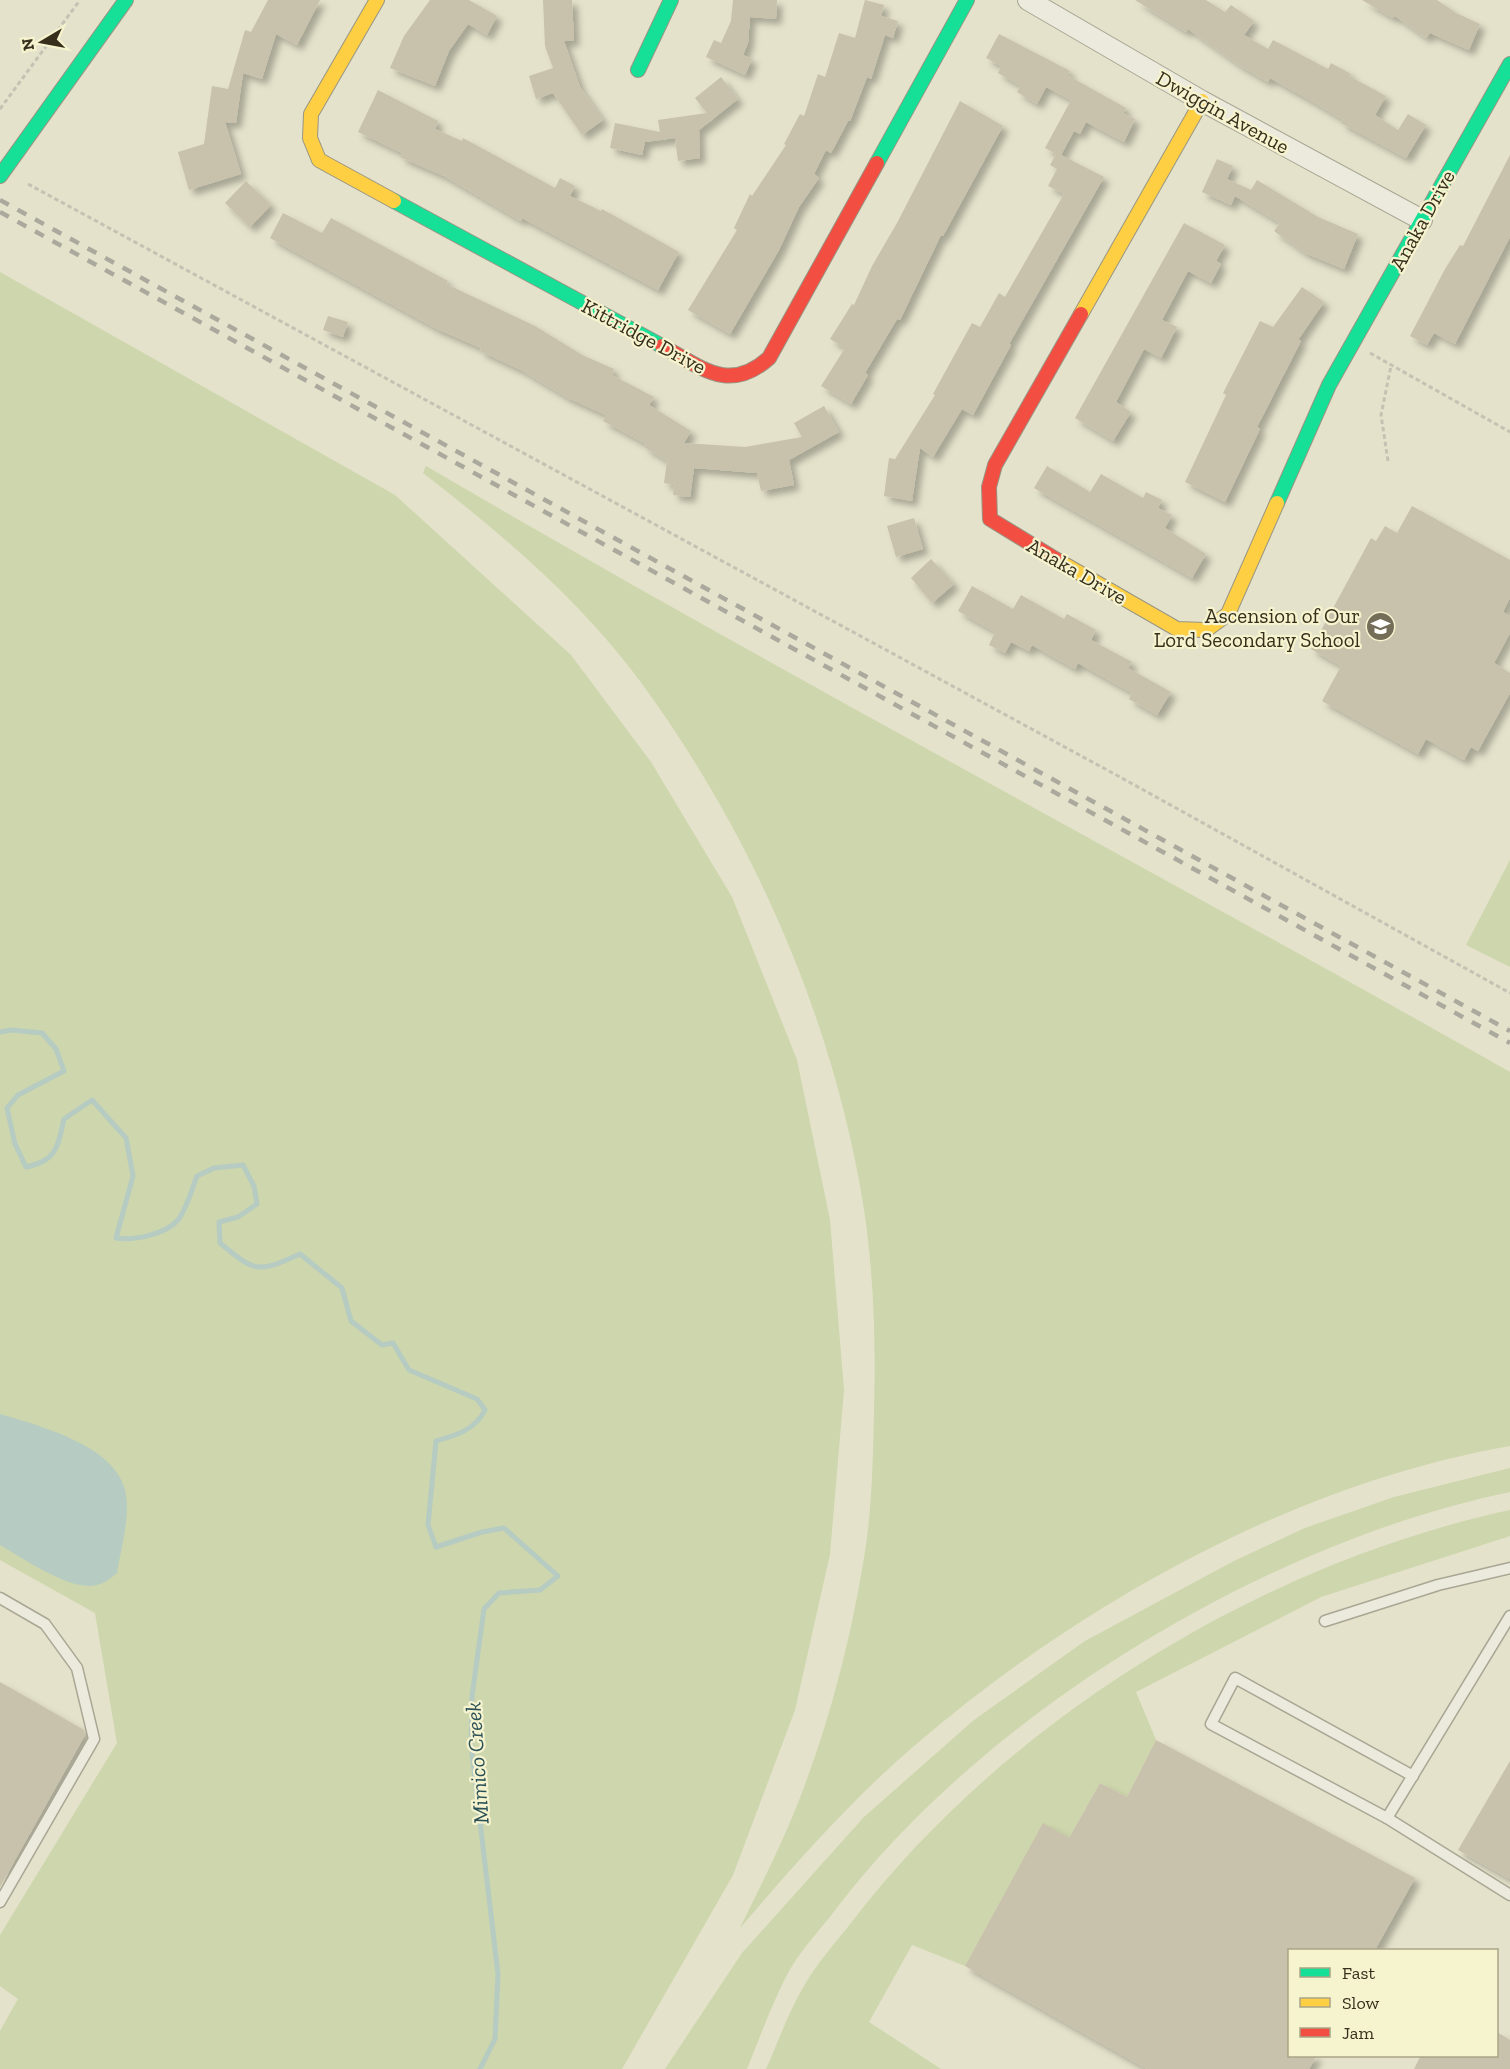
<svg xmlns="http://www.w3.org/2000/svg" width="1510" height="2069" font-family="'Zilla Slab',serif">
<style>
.green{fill:#cdd6ac}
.water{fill:#b6cbc2}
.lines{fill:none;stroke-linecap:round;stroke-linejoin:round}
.stream{stroke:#b6cbc2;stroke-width:5}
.building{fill:#c8c1ab;filter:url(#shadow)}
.lane-casing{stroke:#a9a694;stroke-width:13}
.street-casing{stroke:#a9a694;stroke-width:22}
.fast-casing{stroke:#989584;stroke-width:16}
.slow-casing{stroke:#989584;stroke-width:16}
.jam-casing{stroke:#989584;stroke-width:16}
.path{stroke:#c4c2b3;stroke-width:3;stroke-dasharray:4.5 3;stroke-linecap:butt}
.lane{stroke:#eceadd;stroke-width:10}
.street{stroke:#eceadd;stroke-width:20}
.fast{stroke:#16e098;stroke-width:14}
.slow{stroke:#ffcf43;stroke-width:14}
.jam{stroke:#f24e42;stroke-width:14}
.rail{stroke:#aba99d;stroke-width:4.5;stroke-dasharray:10 10;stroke-linecap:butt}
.labels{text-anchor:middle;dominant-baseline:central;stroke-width:4.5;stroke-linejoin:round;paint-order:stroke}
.street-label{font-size:21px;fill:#372f1c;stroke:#f6f3cf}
.poi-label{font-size:21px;fill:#372f1c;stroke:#f6f3cf;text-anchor:end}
.water-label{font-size:22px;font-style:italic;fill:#2b5158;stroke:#f6f3cf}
</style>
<defs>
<filter id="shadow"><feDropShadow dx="5.5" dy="5.5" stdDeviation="3" flood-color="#0004"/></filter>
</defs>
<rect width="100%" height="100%" fill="#e4e2ca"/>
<g class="green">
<polygon points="0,272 395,495 571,655 651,762 732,897 797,1060 830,1220 844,1390 830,1554 795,1710 733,1875 622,2069 0,2069 0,2031 18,1999 0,1986 0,1935 117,1743 95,1613 0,1560"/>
<path d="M 426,466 C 783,675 1150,868 1510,1072 L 1510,1446 C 1293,1484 1079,1604 914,1746 C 850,1801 795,1864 740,1928 C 764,1879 789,1830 807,1779 C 833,1708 852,1632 864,1558 C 872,1510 873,1461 874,1412 C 876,1344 874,1276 864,1209 C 834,1020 753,835 640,681 C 580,600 502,534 423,473 Z"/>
<polygon points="1510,860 1510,967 1466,945"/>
<path d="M 1510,1468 L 1510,1492 C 1268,1542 990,1709 839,1905 C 823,1927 801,1949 788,1973 C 772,2003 760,2037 747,2069 L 665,2069 L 742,1953 L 864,1817 L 974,1720 L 1085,1641 L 1234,1561 L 1305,1528 L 1394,1497 Z"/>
<path d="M 1510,1510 L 1510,1536 L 1321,1597 L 1136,1692 L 1156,1740 L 1127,1797 L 1100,1783 L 1069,1838 L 1043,1824 L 965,1966 L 912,1945 L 869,2022 L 941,2069 L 766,2069 C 779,2040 790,2008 807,1981 C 819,1961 836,1942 851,1923 C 1006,1720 1260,1564 1510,1510 Z"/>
</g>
<path class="water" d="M 0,1414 C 40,1426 114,1445 125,1490 C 131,1515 121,1548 117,1573 C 111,1578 105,1583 97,1585 C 71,1592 23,1558 0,1545 Z"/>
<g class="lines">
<path class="stream" d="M 0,1032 L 11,1030 L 42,1033 L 56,1049 L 64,1071 L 18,1095 L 7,1108 L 15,1144 L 26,1167 C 57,1161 58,1146 64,1119 L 92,1100 L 126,1138 L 133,1176 L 116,1238 C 134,1241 166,1234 178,1220 C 187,1208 192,1189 197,1176 L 214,1168 L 243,1165 L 254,1186 L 257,1204 L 238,1217 L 219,1222 L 220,1243 C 256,1273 258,1273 300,1254 L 342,1288 L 351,1321 L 382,1345 L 393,1343 L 409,1370 L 477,1399 L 485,1410 C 475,1430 457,1435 436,1441 L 428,1525 L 436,1547 L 482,1532 L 504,1528 L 558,1576 L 540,1590 L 499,1593 L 484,1609 L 472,1696 L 471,1745 L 498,1974 L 495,2039 L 480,2069"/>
</g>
<g class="building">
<polygon points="268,0 320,0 297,45 276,34 262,79 243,73 236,123 225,122 241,174 189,190 178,152 204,144 212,86 228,89 245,30 251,32"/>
<polygon points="430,0 469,0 497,16 487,35 468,24 449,51 435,86 390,68 404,36"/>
<polygon points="543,0 572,0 574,41 564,41 580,87 603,120 582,135 553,93 536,99 529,76 553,68 545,46"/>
<polygon points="733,0 777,0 776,19 750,17 748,43 743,55 752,59 745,75 706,57 714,40 721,43 731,21"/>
<polygon points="865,0 884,5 881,16 898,21 893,38 885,35 871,79 867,77 850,121 848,121 831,153 826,150 814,174 819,178 799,207 779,250 730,334 688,310 737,230 734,228 750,194 752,196 786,145 784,144 800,114 804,116 818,74 825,77 839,33 855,38"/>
<polygon points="1135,0 1206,0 1225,12 1231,5 1254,21 1244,35 1268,49 1273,40 1328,69 1331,63 1351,74 1349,76 1386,96 1375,115 1398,130 1408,114 1426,125 1406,158 1341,123 1343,120 1310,100 1270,78 1268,82 1239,65 1188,29 1186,32"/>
<polygon points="1362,0 1437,0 1456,13 1480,24 1469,50 1430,33 1426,38 1395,16 1393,18"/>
<polygon points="999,34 1070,71 1067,75 1126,108 1123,113 1135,119 1124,142 1086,122 1080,134 1074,131 1061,155 1104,177 1009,344 1011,345 973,415 962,409 933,457 920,448 912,501 884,496 889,458 895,459 935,395 933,394 972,323 980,327 999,293 1005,297 1064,194 1048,186 1057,169 1050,165 1056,154 1045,148 1071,100 1046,87 1037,104 1017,92 1021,86 998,73 1001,66 986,58"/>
<polygon points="721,77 738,99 699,130 700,158 678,161 675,138 645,142 642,155 610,148 615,123 660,132 658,120 707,113 695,98"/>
<polygon points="378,90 438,121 435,129 462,141 463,138 555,188 560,178 575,186 570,196 601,211 602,209 679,252 658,290 522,218 521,221 444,176 400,157 402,153 358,132"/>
<polygon points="960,101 1003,126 943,236 941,235 900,320 897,319 865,373 868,375 851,404 821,386 845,348 830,339 852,304 854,305 872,266 897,223"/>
<polygon points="1510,155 1510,237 1455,344 1434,333 1427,345 1410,336 1445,269 1460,245 1463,246"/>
<polygon points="1217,159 1233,166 1227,179 1251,190 1257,180 1318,217 1358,234 1344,269 1305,253 1274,231 1280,223 1235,196 1231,205 1202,192"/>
<polygon points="246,181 271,205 250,227 225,203"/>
<polygon points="283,213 322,233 331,218 448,281 446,284 535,326 582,355 614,369 612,375 654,397 649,405 691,431 684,443 745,447 802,437 794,423 824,406 839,432 789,460 794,485 761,491 757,473 694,468 690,497 673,495 674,485 664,483 667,461 644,447 646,444 603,421 606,415 568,398 521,370 480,351 481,348 437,329 270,238"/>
<polygon points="1184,223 1225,245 1216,261 1221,264 1211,283 1188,271 1162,320 1177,327 1161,358 1144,349 1116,402 1131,412 1113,441 1075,418"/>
<polygon points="1302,287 1324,302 1298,340 1301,341 1257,427 1260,429 1225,502 1185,482 1226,395 1223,393 1260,321 1273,327"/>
<polygon points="328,316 348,322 343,337 323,330"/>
<polygon points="1047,466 1090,492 1101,474 1143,498 1146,492 1162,500 1158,508 1172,515 1165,528 1206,554 1192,578 1034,488"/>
<polygon points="1412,506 1510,560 1510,598 1503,612 1510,616 1510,633 1494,663 1510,673 1510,693 1478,751 1471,747 1464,760 1426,739 1418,754 1322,701 1341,666 1311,649 1371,538 1376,541 1385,526 1397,533"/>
<polygon points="914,518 923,549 896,557 887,526"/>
<polygon points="931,559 954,584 932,603 911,578"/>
<polygon points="972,586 1013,609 1021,595 1064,619 1067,614 1096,630 1091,640 1132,662 1128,668 1171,692 1157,715 1129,699 1132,693 1078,663 1075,669 1032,645 1029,651 1011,642 1005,653 989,645 995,632 958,611"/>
<polygon points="0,1682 84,1730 85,1735 0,1887"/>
<polygon points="1156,1740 1415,1878 1375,1950 1290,1950 1290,2055 1317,2055 1309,2069 1147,2069 965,1966 1043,1823 1069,1838 1100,1783 1127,1797"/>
<polygon points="1510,1761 1510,1879 1458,1850"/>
<polygon points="1497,2032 1510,2040 1510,2069 1414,2069 1421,2055 1497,2055"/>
</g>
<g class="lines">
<defs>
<g id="lane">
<polyline points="0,1598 45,1624 77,1668 94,1739 0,1902"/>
<polyline points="1510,1616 1387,1818 1510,1895"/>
<polyline points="1325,1621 1438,1585 1510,1568"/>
<polyline points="1387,1818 1211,1724 1235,1678 1413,1776"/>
</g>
<polyline id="street" points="1028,0 1202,101 1422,220"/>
<g id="fast">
<polyline points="638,70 671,0"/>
<polyline points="877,163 967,0"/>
<polyline points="0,176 126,0"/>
<polyline points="394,201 662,346"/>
<polyline points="1277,503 1329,385 1510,64"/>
</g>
<g id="slow">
<polyline points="377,0 311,114 310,138 319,160 394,201"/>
<polyline points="1081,314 1202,101"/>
<polyline points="1057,560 1177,629 1206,630 1228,614 1277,503"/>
</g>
<g id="jam">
<path d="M 662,346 C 701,367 729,394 769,358 L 877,163"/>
<polyline points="1057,560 990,519 989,487 995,465 1081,314"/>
</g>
</defs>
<use href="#lane" class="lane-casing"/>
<use href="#street" class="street-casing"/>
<use href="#fast" class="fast-casing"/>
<use href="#slow" class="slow-casing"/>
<use href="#jam" class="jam-casing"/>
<g class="path">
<polyline points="0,109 80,0"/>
<polyline points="28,184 1120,777 1510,993"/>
<polyline points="1370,353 1510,432"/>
<polyline points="1388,461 1381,415 1391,366"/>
</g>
<use href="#lane" class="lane"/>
<use href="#street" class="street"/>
<use href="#fast" class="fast"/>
<use href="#slow" class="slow"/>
<use href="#jam" class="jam"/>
<g class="rail">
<polyline points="0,200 1510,1031"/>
<polyline points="0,212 1510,1043"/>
</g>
</g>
<defs>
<symbol id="school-disc" viewBox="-11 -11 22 22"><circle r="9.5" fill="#746e59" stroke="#f6f3cf"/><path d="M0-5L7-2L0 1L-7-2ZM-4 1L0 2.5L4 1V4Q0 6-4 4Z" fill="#fff"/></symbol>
</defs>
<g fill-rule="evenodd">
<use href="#school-disc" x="1364" y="610" width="33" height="33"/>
</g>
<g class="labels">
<g class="street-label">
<text transform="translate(1223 112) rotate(29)">Dwiggin Avenue</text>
<text transform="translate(1422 220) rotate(-61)">Anaka Drive</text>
<text transform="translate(644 336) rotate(28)">Kittridge Drive</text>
<text transform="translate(1077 571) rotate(30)">Anaka Drive</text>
</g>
<g class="poi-label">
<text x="1360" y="615">Ascension of Our<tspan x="1360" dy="24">Lord Secondary School</tspan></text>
</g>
<g class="water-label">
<text transform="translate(477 1763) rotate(-94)">Mimico Creek</text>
</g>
</g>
<rect x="1288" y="1949" width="210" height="108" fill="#f6f3cf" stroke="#aaa587" stroke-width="1.5"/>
<rect x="1300" y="1968" width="30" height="9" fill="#16e098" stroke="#aaa587" stroke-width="1.5"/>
<text x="1342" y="1979" font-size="18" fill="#372f1c">Fast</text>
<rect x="1300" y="1998" width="30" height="9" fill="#ffcf43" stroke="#aaa587" stroke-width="1.5"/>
<text x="1342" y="2009" font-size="18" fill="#372f1c">Slow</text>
<rect x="1300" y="2028" width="30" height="9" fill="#f24e42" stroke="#aaa587" stroke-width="1.5"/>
<text x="1342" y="2039" font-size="18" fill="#372f1c">Jam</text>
<g transform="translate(42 42) rotate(260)" stroke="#f6f3cf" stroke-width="4.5" paint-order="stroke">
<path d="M0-4.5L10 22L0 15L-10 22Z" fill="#372f1c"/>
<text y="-9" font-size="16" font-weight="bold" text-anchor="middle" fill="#372f1c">N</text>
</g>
</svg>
